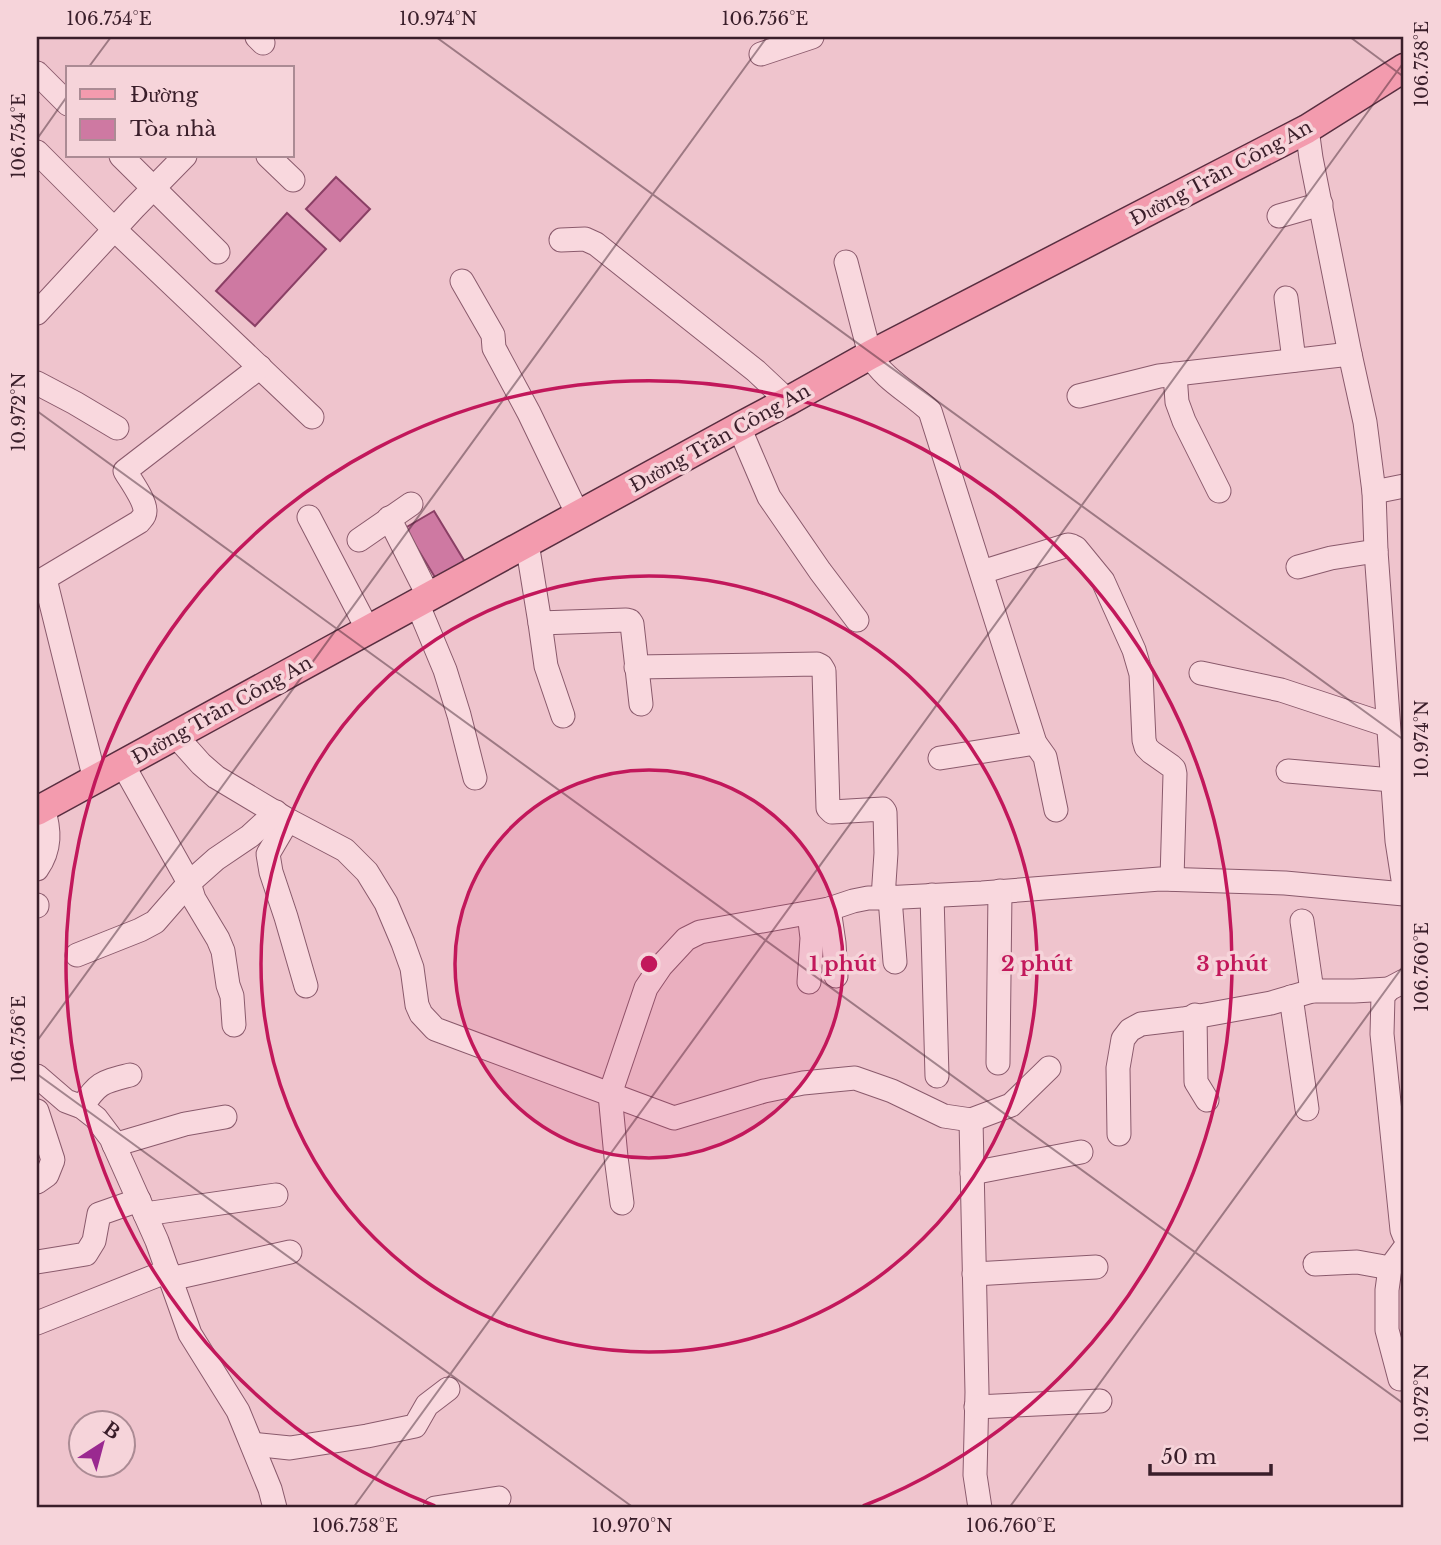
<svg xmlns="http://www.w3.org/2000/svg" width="1441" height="1545" font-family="'Libre Baskerville',serif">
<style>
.building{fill:#ce79a2;stroke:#8a3f65;stroke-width:2}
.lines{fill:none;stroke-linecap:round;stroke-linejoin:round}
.minor-casing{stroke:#8a5a6c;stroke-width:25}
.major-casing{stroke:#582e40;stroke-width:31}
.minor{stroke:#f9d8de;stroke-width:23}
.major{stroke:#f39bae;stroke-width:28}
.ticks{fill:none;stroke:#3a1e2a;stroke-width:2;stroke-opacity:0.45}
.ring{fill:none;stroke:#c2185b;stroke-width:3.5}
.labels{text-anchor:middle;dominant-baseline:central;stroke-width:7;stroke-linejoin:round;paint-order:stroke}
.street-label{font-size:19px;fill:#3a1e2a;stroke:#f6d4da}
.centre{fill:#c2185b;stroke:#f6d4da;stroke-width:3.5}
.ring-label{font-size:21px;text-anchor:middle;font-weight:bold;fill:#c2185b;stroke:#f6d4da;stroke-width:7;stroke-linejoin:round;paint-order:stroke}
.neatline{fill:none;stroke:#3a1e2a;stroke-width:2.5}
.ticks-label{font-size:18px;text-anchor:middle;fill:#3a1e2a}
</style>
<rect width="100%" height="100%" fill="#efc4cd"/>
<g class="building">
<polygon points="336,177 370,209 340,241 306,209"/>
<polygon points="287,213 326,249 255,326 216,291"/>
<polygon points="434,511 465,562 436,579 405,528"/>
</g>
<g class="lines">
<defs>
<g id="minor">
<polyline points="257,37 263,43"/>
<polyline points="761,54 812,37"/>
<polyline points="37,73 68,104"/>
<polyline points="1307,129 1311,158 1350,354 1365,422 1374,492 1376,551 1397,841 1404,886"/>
<polyline points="37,152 114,229 312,417"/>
<polyline points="121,156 218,252"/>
<polyline points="268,156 293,180"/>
<polyline points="1279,216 1321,204"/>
<polyline points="561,240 585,239 596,244 756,371 788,401"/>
<path d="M 846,262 L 870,355 C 884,380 910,392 930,411 L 1035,743 L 1045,757 L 1056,810"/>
<polyline points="462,281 493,335 494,348 529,413 578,515"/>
<polyline points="1286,298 1294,360"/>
<polyline points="37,313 134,208 185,156"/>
<polyline points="1175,374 1177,402 1184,421 1219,491"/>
<polyline points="37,383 75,403 117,428"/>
<polyline points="1079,396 1159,376 1350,354"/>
<polyline points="739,427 769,497 820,571 857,620"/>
<polyline points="1374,492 1404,486"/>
<polyline points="309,517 368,630"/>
<polyline points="389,518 429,597"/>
<polyline points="359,540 411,504"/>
<polyline points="527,543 540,623 626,620 630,621 632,624 641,704"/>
<polyline points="1298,567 1331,558 1376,551"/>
<polyline points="982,572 1068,545 1072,546 1076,548 1103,581 1134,650 1141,674 1144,740 1146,747 1151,752 1171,766 1174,769 1175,774 1172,879"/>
<polyline points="45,579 95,780"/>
<path d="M 37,583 L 139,522 C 142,518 145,517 145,511 C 145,500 131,481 125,471 L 260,367"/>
<polyline points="417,603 445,670 459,715 475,778"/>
<polyline points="540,623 546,666 563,716"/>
<polyline points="636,667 817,664 821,666 824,671 828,808 832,812 883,809 885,812 886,853 883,898 982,893 1160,879 1285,883 1404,894"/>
<polyline points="1201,673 1281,690 1387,725"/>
<polyline points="176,736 201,764 216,777 288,820 345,850 367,872 386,903 403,943 412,968 417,1005 421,1014 435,1029 674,1118 764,1091 803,1083 855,1078 892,1091 944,1116 971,1120 1011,1105 1049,1068"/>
<polyline points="940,758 1035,743"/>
<polyline points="123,765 183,872 189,883 194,899 218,939 223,951 228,985 232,996 234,1025"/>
<polyline points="1288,771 1392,780"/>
<polyline points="288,820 268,854 271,872 286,917 306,986"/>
<path d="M 37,869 C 51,849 50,830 43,808"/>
<polyline points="932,895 937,1076"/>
<polyline points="890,898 895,962"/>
<polyline points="37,905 37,906"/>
<polyline points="829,909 834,943 836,976"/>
<polyline points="809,913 812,938 809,982"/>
<polyline points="1302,921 1312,991"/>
<polyline points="77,955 140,930 155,922 189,883 216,859 250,836 276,812"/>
<polyline points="1404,981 1389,989 1383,996 1382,1034 1402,1230 1404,1235"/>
<polyline points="1291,997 1307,1109"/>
<polyline points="1195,1015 1196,1082 1207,1100"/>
<polyline points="998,1063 1000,891"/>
<polyline points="37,1076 66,1101 82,1107 96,1118 111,1138 157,1241 190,1334 238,1411 270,1489 275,1508"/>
<path d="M 82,1107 C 98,1082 103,1082 130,1075"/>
<polyline points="37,1111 53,1160 47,1175 37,1182"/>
<polyline points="971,1120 977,1392 975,1475 980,1508"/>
<polyline points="1119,1134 1118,1068 1123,1039 1130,1030 1141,1024 1183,1019 1271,1003 1312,991 1354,991 1389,989"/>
<polyline points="114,1145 185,1124 225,1117"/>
<polyline points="972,1173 1081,1152"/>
<polyline points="622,1203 616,1157 610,1094 646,988 661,966 686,939 700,932 829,909 853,901 868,898 883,898"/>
<polyline points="145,1214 276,1195"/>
<polyline points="37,1262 86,1254 94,1241 99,1214 139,1200"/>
<polyline points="1315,1264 1357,1262 1390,1268 1404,1249"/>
<polyline points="1390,1268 1387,1290 1387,1330 1400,1379"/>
<polyline points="974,1274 1096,1267"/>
<polyline points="170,1279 290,1252"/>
<polyline points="37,1323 168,1271"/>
<polyline points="976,1407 1100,1401"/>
<polyline points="252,1444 290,1448 367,1436 415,1426 427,1405 448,1389"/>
<polyline points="435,1508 499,1498"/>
</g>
<polyline id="major" points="37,811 739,427 788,401 870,355 1307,129 1404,68"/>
</defs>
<use href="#minor" class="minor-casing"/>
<use href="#major" class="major-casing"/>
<use href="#minor" class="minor"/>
<use href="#major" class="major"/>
</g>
<path class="ticks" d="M 436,37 L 1404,740M 1350,37 L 1404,77M 88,68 L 111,37M 37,139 L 68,95M 37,411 L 1404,1404M 37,1041 L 767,37M 37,1074 L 634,1508M 353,1508 L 1404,62M 1009,1508 L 1404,965"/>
<circle cx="649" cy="964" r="194" fill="#c2185b" fill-opacity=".12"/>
<g class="ring">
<circle cx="649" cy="964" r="194"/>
<circle cx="649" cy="964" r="388"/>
<path d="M435 1506A583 583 0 1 1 863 1506"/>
</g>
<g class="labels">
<g class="street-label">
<text transform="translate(1221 173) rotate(-28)">Đường Trần Công An</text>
<text transform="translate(720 438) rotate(-29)">Đường Trần Công An</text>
<text transform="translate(222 710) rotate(-29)">Đường Trần Công An</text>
</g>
</g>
<circle cx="649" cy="964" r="10" class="centre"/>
<g class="ring-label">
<text x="843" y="971">1 phút</text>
<text x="1037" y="971">2 phút</text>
<text x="1232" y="971">3 phút</text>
</g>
<rect width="1441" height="1545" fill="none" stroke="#f6d4da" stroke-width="77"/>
<rect x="66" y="66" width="228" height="91" fill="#f6d4da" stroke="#ab8b94" stroke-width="2"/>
<rect x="80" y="89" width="35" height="10" fill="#f39bae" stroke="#ab8b94" stroke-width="2"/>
<text x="130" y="102" font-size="21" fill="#3a1e2a">Đường</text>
<rect x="80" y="119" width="35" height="21" fill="#ce79a2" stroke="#ab8b94" stroke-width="2"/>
<text x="130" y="136" font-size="21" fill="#3a1e2a">Tòa nhà</text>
<g transform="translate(102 1444) rotate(36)"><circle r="33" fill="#f6d4da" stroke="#ab8b94" stroke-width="2"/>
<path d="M0-5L12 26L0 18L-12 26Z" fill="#9a2990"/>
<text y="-10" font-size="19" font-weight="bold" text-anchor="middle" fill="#3a1e2a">B</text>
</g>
<path d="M1150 1464v10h121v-10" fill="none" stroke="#3a1e2a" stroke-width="3.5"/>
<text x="1161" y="1464" font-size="21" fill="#3a1e2a" stroke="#f6d4da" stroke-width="5" paint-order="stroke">50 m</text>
<rect x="38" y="38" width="1364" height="1468" class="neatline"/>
<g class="ticks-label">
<text x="109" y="25">106.754°E</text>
<text x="438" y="25">10.974°N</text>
<text x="765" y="25">106.756°E</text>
<text transform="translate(1422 64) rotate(-90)" y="6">106.758°E</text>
<text transform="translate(19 136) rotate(-90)" y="6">106.754°E</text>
<text transform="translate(19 412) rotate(-90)" y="6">10.972°N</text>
<text transform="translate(1422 739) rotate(-90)" y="6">10.974°N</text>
<text transform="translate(1422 967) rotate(-90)" y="6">106.760°E</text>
<text transform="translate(19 1039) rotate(-90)" y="6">106.756°E</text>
<text transform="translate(1422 1403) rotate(-90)" y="6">10.972°N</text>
<text x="355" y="1532">106.758°E</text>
<text x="632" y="1532">10.970°N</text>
<text x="1011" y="1532">106.760°E</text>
</g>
</svg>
